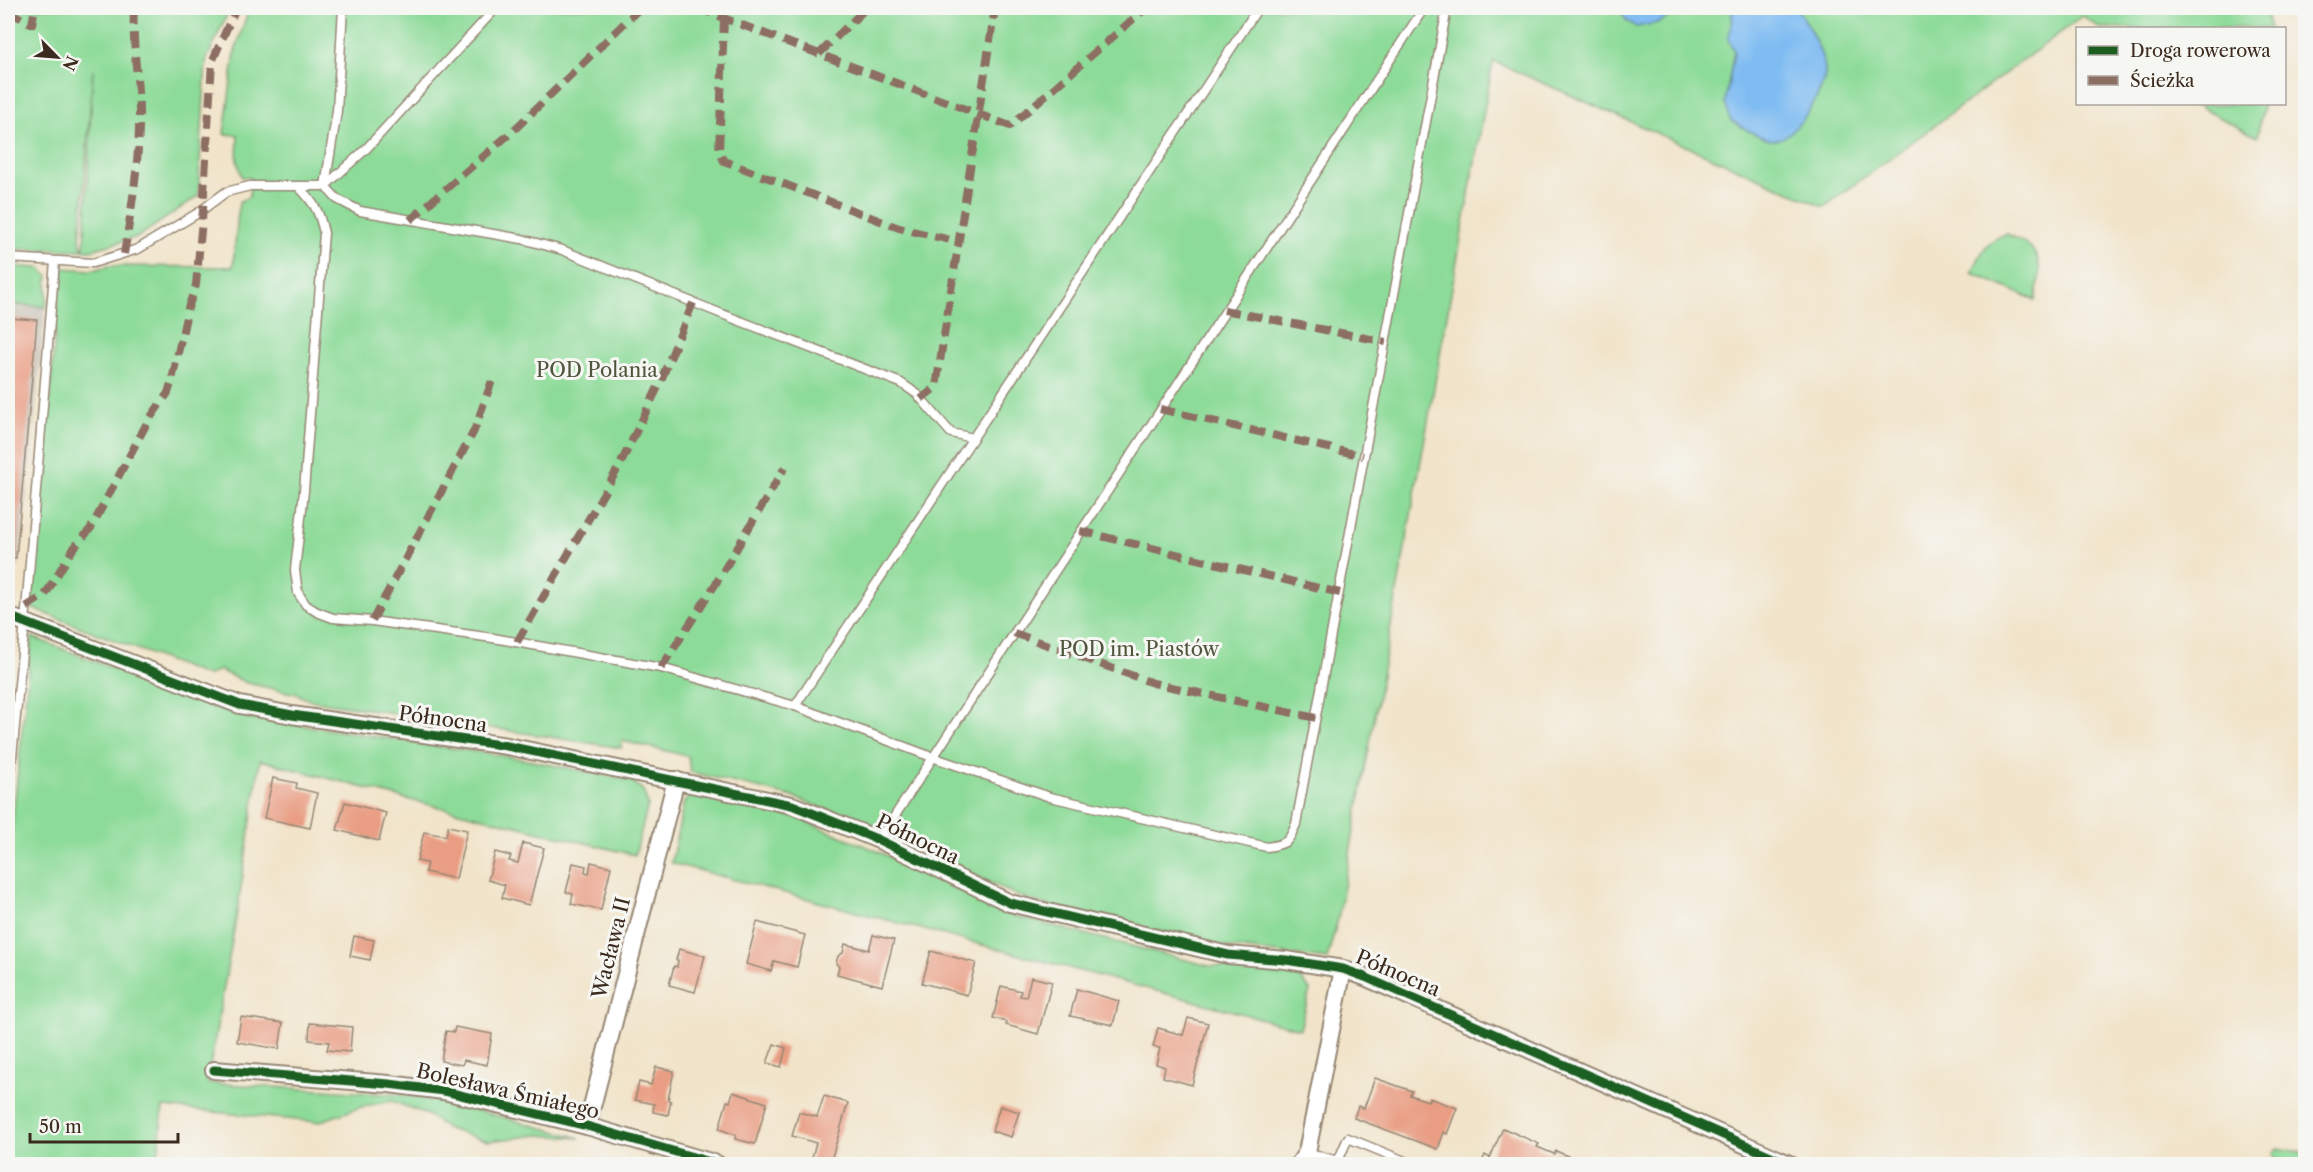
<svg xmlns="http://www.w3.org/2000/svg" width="2313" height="1172" font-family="'Libre Caslon Text',serif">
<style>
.industrial{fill:#cbc3b8}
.green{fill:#8ddb99;stroke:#64825c;stroke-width:1.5;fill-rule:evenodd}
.water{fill:#7fbcf2;stroke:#5d7388;stroke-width:1.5}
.building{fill:#e99d83}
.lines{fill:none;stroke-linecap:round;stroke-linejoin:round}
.service-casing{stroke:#968774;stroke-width:11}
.minor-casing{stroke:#968774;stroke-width:20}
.service{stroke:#fff;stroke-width:8}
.minor{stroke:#fff;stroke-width:16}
.quiet{stroke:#8d6e63;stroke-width:8;stroke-dasharray:15 8;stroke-linecap:butt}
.cycleway-casing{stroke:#f6f6f2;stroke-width:13}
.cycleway{stroke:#1b5e20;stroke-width:9}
.labels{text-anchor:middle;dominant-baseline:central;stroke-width:6;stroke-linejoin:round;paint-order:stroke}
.park-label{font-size:20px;fill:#50563d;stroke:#f6f6f2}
.street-label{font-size:20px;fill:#3b2a1e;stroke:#f6f6f2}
</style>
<rect width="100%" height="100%" fill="#f6f6f2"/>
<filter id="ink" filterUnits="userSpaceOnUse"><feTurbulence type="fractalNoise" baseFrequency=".0167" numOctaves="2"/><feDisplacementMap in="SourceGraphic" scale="12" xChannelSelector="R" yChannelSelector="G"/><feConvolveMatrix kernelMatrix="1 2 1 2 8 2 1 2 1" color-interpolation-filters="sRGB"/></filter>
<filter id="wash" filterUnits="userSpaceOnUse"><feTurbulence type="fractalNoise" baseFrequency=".008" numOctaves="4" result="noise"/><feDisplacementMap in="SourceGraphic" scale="24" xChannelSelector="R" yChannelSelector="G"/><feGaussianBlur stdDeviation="1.35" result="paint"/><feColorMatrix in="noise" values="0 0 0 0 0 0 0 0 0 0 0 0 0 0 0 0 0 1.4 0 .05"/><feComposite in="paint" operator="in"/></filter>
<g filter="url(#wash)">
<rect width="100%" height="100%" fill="#f1e4ca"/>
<polygon class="industrial" points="8,304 46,307 19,566 8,565"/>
<g class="green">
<path d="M 8,8 L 230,8 L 206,61 L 198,196 L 138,237 L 91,250 L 8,249 ZM 93,69 L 84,249 L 83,249 L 80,241 Z"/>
<polygon points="249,8 2264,8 2270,28 2099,28 2083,16 1824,207 1493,61 1338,919 1327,959 1218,946 1053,907 1018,896 897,838 898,825 882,819 875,827 790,796 690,772 688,756 622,741 621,748 309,700 297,694 247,683 219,670 207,676 31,608 61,268 92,270 109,266 233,267 239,202 249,197 251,178 242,177 237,161 238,135 224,134 235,52"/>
<polygon points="2194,104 2264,104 2257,137"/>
<path d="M 2007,234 C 2014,238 2023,241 2029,246 C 2045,260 2039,283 2035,300 L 1972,273 C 1981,253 1985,240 2007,234 Z"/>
<polygon points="8,266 40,268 48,276 46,307 8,304"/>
<polygon points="32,637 215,708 267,720 511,757 630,780 643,790 648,805 635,855 410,800 260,760 238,907 207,1083 402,1095 461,1106 580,1138 539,1135 488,1141 448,1129 426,1114 392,1101 364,1106 318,1122 163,1107 157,1164 8,1164 8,865"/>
<polygon points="693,794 795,817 875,850 1010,915 1210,966 1283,970 1300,977 1310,990 1300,1029 671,863 684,802"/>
<polygon points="2278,1148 2305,1153 2305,1164 2278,1164 2273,1153"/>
</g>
<g class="water">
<polygon points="1619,8 1686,8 1657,23 1636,27 1626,20"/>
<path d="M 1730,8 L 1796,8 C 1805,17 1827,60 1825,74 C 1823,93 1795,140 1773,140 C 1762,140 1741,126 1731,121 L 1725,103 L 1734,51 L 1728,39 C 1731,28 1735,19 1730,8 Z"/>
</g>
<g id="blocks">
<g class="building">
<polygon points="8,318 37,320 16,558 8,557"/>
<polygon points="273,778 297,783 296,788 317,793 310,828 264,818"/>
<polygon points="345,802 386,813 379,841 337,830"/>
<polygon points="448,826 467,830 456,879 425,872 427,863 417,861 424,832 446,836"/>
<polygon points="523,843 544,848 529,905 502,898 505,885 488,880 495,852 511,856 509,861 518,863"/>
<polygon points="591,862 611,867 601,910 571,904 573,894 566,892 573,863 586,866 585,872 589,873"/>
<polygon points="757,922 805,935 797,967 774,961 771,971 746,964"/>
<polygon points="873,935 894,940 882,986 837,974 839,967 836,963 838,956 843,953 845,944 869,950"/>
<polygon points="354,936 374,940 370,960 350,956"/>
<polygon points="679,949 705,956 695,992 669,985 674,966 677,967 678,960 676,960"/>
<polygon points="931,951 976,963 967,995 922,983"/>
<polygon points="1031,977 1052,982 1038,1034 1006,1025 1007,1022 993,1018 1001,986 1021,991 1020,996 1026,997"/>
<polygon points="1077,989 1119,1001 1113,1025 1070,1016"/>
<polygon points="241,1017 283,1023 279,1049 237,1042"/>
<polygon points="1188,1018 1208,1023 1192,1085 1163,1077 1165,1067 1156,1064 1160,1048 1153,1047 1158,1028 1183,1035"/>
<polygon points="310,1023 352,1027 350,1052 327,1050 329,1042 309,1040"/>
<polygon points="455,1027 492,1034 487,1065 464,1060 462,1065 441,1061 446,1031 454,1032"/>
<polygon points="774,1044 786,1048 781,1067 767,1063"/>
<polygon points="656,1067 674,1071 668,1100 671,1101 668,1115 653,1112 654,1104 635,1100 639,1082 651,1085"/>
<polygon points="1375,1078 1412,1091 1410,1095 1428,1101 1429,1098 1457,1108 1447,1134 1444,1132 1438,1149 1354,1118 1358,1106 1364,1108"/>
<polygon points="733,1092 767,1103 755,1144 735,1139 736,1135 719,1129 727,1101 730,1102"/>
<polygon points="824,1096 848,1103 830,1164 811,1161 816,1143 792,1136 799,1112 817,1117"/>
<polygon points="1000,1106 1019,1112 1011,1137 992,1131"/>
<polygon points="1503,1128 1539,1144 1537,1147 1554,1154 1556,1151 1586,1164 1481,1164 1485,1155 1490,1158"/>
</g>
</g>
</g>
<g filter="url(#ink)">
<use href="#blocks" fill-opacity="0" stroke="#968774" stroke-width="1.5"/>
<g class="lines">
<defs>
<g id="service">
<path d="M 298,186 C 314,203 319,210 324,233 L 304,491 L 295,570 L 298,593 L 306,605 L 317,612 L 333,618 L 372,621 L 493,638 L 661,668 L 795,706 L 973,438"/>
<polyline points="325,186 337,199 360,211 522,239 562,250 722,314 901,383 917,394 951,433 973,438 1258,8"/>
<polyline points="325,186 337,111 343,8"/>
<polyline points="8,258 93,263 138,249 198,213 226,192 250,186 325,186 366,149 496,8"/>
<path d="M 795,706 L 932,757 L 1050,797 L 1267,847 C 1287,844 1289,842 1296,824 L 1447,8"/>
<polyline points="8,798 25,622 55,261"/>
<polyline points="879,840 1424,8"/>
<polyline points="1307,1152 1338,1161 1348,1138 1412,1164"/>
</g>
<g id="minor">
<polyline points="8,616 240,705 292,715 507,746 792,805 879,840 1010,903 1228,955 1286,960 1343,969 1365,977 1789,1164"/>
<polyline points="214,1070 389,1084 444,1091 587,1126 717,1164"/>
<polyline points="587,1126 676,780"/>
<polyline points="1299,1164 1307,1152 1343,969"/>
</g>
</defs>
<use href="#service" class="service-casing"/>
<use href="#minor" class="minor-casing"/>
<use href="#service" class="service"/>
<use href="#minor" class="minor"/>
<g class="quiet">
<polyline points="697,8 1010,126 1146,8"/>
<polyline points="8,11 32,24 35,8"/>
<polyline points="724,18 719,152 724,161 899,228 959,242"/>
<polyline points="819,54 866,8"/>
<polyline points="410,220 514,130 640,8"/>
<path d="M 124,254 C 132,207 140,157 139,110 C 138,75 132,42 134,8"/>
<polyline points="1224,310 1386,342"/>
<polyline points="921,399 936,387 995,8"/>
<polyline points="1160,409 1363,456"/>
<polyline points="1080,531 1340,593"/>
<polyline points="26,607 45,595 73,549 91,528 148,421 168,393 172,380 188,308 196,285 203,209 212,62 236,8"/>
<polyline points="372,621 474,431 493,378"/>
<polyline points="1014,633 1153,683 1316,718"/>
<polyline points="517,642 620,465 659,385 693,303"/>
<polyline points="661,668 715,585 785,467"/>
</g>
<defs>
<g id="cycleway">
<polyline points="8,616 240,705 292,715 507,746 792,805 879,840 1010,903 1228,955 1286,960 1343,969 1365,977 1789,1164"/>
<polyline points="214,1070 389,1084 444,1091 587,1126 717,1164"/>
</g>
</defs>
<use href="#cycleway" class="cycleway-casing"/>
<use href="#cycleway" class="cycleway"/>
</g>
</g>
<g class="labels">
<g class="park-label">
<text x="597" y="370">POD Polania</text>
<text x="1139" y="649">POD im. Piastów</text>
</g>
<g class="street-label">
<text transform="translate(443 719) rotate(8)">Północna</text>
<text transform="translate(918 839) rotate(26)">Północna</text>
<text transform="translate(611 948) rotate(-76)">Wacława II</text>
<text transform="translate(1398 973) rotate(23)">Północna</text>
<text transform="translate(508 1091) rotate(13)">Bolesława Śmiałego</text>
</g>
</g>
<rect width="2313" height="1172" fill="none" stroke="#f6f6f2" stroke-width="30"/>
<rect x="2076" y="27" width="210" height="78" fill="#f6f6f2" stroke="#aba49d" stroke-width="1.5"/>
<rect x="2088" y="46" width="30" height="9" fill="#1b5e20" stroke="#aba49d" stroke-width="1.5"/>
<text x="2130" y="57" font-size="18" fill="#3b2a1e">Droga rowerowa</text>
<rect x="2088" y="76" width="30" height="9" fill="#8d6e63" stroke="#aba49d" stroke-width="1.5"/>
<text x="2130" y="87" font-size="18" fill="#3b2a1e">Ścieżka</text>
<g transform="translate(57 57) rotate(115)" stroke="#f6f6f2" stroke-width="4.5" paint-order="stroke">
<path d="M0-4.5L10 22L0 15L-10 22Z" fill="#3b2a1e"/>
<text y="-9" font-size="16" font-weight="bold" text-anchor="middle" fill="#3b2a1e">N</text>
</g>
<path d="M30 1133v9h148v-9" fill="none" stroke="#3b2a1e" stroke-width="3"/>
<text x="39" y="1133" font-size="18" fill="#3b2a1e" stroke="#f6f6f2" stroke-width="4.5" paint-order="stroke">50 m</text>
</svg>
